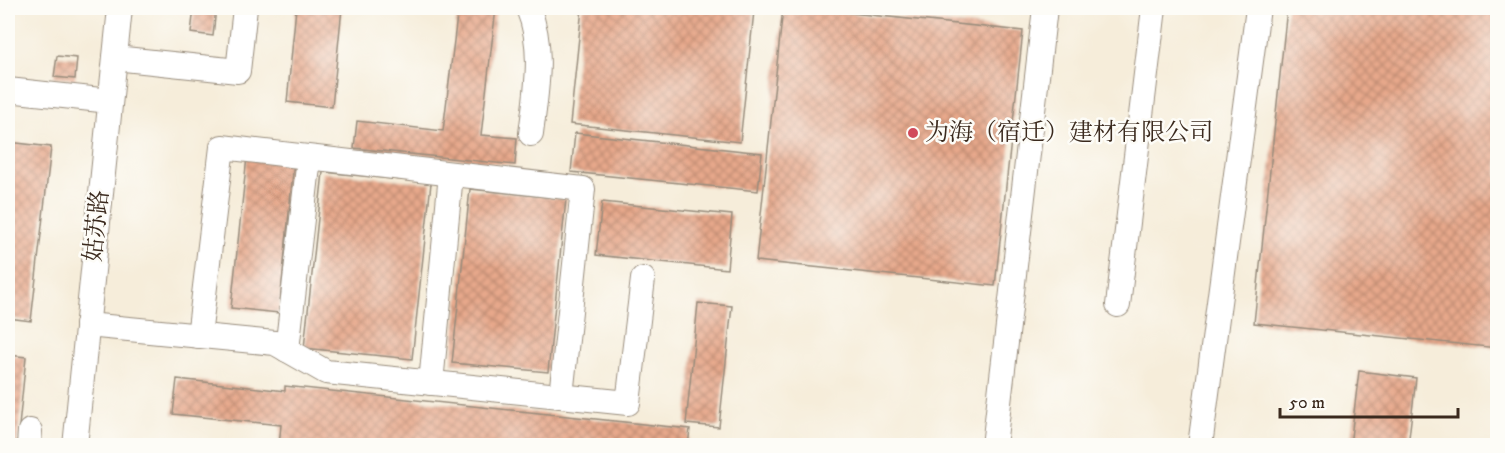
<svg xmlns="http://www.w3.org/2000/svg" width="1505" height="453" font-family="'IM FELL DW Pica','Noto Serif SC',serif">
<style>
.building{fill:url(#building-cross-hatch)}
.lines{fill:none;stroke-linecap:round;stroke-linejoin:round}
.minor-casing{stroke:#988c7c;stroke-width:26}
.minor{stroke:#fff;stroke-width:24}
.poi-dot{fill:#d1495b;stroke:#fdfcf7;stroke-width:2}
.labels{text-anchor:middle;dominant-baseline:central;stroke-width:5;stroke-linejoin:round;paint-order:stroke}
.poi-label{font-size:24px;fill:#3b2a1e;stroke:#fdfcf7;text-anchor:start}
.street-label{font-size:24px;fill:#3b2a1e;stroke:#fdfcf7}
</style>
<defs>
<pattern id="building-cross-hatch" width="8" height="8" patternUnits="userSpaceOnUse" patternTransform="scale(1.5)"><rect width="8" height="8" fill="#e7a88b"/><path d="M0 0l8 8M0 8l8-8" fill="none" stroke="#bc8971"/></pattern>
</defs>
<rect width="100%" height="100%" fill="#fdfcf7"/>
<filter id="ink" filterUnits="userSpaceOnUse"><feTurbulence type="fractalNoise" baseFrequency=".0167" numOctaves="2"/><feDisplacementMap in="SourceGraphic" scale="12" xChannelSelector="R" yChannelSelector="G"/><feConvolveMatrix kernelMatrix="1 2 1 2 8 2 1 2 1" color-interpolation-filters="sRGB"/></filter>
<filter id="wash" filterUnits="userSpaceOnUse"><feTurbulence type="fractalNoise" baseFrequency=".008" numOctaves="4" result="noise"/><feDisplacementMap in="SourceGraphic" scale="24" xChannelSelector="R" yChannelSelector="G"/><feGaussianBlur stdDeviation="1.35" result="paint"/><feColorMatrix in="noise" values="0 0 0 0 0 0 0 0 0 0 0 0 0 0 0 0 0 1.4 0 .05"/><feComposite in="paint" operator="in"/></filter>
<g filter="url(#wash)">
<rect width="100%" height="100%" fill="#f6edda"/>
<g id="blocks">
<g class="building">
<polygon points="194,8 216,8 213,36 191,33"/>
<polygon points="296,8 342,8 332,107 287,102"/>
<polygon points="458,8 496,8 481,135 517,138 515,165 354,148 357,121 443,131"/>
<polygon points="582,8 715,8 754,11 740,142 570,124"/>
<polygon points="783,8 824,8 823,10 1023,31 995,286 756,261"/>
<polygon points="1287,8 1498,8 1498,348 1254,323"/>
<polygon points="57,56 77,58 75,79 54,77"/>
<polygon points="575,133 762,153 758,191 571,172"/>
<polygon points="8,142 51,147 31,321 8,318"/>
<polygon points="247,157 294,162 279,313 231,308"/>
<polygon points="323,172 431,183 412,359 304,348"/>
<polygon points="470,189 566,199 548,372 452,363"/>
<polygon points="602,202 732,215 727,269 596,255"/>
<polygon points="698,303 732,306 719,427 686,424"/>
<polygon points="8,355 26,357 17,446 8,446"/>
<polygon points="1359,371 1416,378 1408,446 1350,446"/>
<polygon points="177,379 285,391 285,386 690,429 688,446 279,446 281,425 173,414"/>
</g>
</g>
</g>
<g filter="url(#ink)">
<use href="#blocks" fill-opacity="0" stroke="#988c7c" stroke-width="1.5"/>
<g class="lines">
<defs>
<g id="minor">
<path d="M 528,8 C 545,48 536,92 531,134"/>
<polyline points="115,58 238,71 245,8"/>
<polyline points="8,90 110,101"/>
<polyline points="1118,305 1154,8"/>
<polyline points="87,325 275,343 326,372 628,403 643,279"/>
<polyline points="199,336 222,147 583,189 561,396"/>
<polyline points="287,350 309,158"/>
<polyline points="431,383 451,174"/>
<polyline points="29,446 30,431"/>
<polyline points="75,446 120,8"/>
<polyline points="994,446 1045,8"/>
<polyline points="1200,446 1258,8"/>
</g>
</defs>
<use href="#minor" class="minor-casing"/>
<use href="#minor" class="minor"/>
</g>
</g>
<circle class="poi-dot" cx="913" cy="133" r="6"/>
<g class="labels">
<g class="poi-label">
<text x="925" y="133">为海（宿迁）建材有限公司</text>
</g>
<g class="street-label">
<text transform="translate(97 226) rotate(-84)">姑苏路</text>
</g>
</g>
<rect width="1505" height="453" fill="none" stroke="#fdfcf7" stroke-width="30"/>
<path d="M1280 408v9h178v-9" fill="none" stroke="#3b2a1e" stroke-width="3"/>
<text x="1289" y="408" font-size="18" fill="#3b2a1e" stroke="#fdfcf7" stroke-width="4.5" paint-order="stroke">50 m</text>
</svg>
